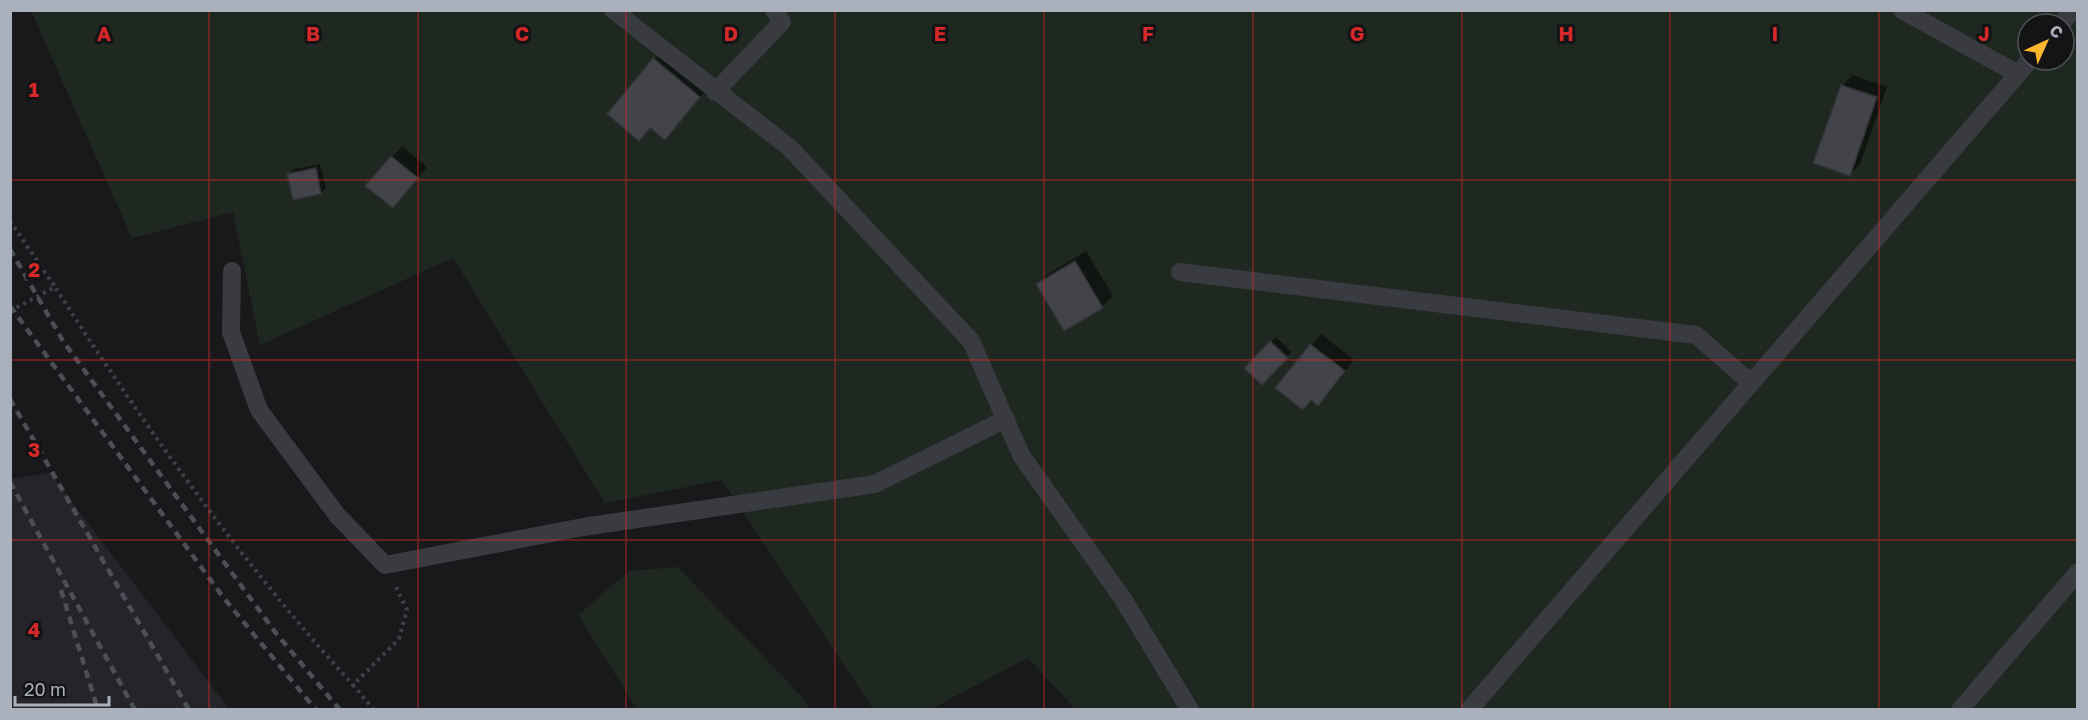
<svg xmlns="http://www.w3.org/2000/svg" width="2088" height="720" font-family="'Golos Text',sans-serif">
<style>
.built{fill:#252529}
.green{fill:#1e2820;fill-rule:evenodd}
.shadow{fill:#0007}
.building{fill:#434449;stroke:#333338;stroke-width:1.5}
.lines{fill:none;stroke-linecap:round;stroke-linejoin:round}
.path{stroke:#404248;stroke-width:4;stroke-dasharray:3 4.5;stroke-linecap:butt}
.service{stroke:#3a3b41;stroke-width:18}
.rail{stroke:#4c4f56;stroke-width:4.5;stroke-dasharray:8 6;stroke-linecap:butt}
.grid{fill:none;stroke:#d62828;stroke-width:1.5;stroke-opacity:0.55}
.grid-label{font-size:20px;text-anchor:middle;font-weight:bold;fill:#d62828;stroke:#141417;stroke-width:6;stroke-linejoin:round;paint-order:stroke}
</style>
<rect width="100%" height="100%" fill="#19191c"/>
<polygon class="built" points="50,473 229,709 11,709 11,479"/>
<g class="green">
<path d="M 31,11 L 2077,11 L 2077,709 L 1076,710 L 1028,658 L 931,709 L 873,709 L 722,480 L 605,503 L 453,258 L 260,345 L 233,212 L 132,238 ZM 2028,24 L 2064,24 L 2064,60 L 2028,60 Z"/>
<polygon points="678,567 805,700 809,709 637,709 578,615 629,571"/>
</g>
<g class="shadow">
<polygon points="664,48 710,86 665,138 651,127 609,113"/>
<polygon points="1853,75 1887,87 1860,164 1849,175 1842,86"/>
<polygon points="402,146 427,167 403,196 392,157"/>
<polygon points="320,164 326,188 321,193 289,174 294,169"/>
<polygon points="1086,251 1113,296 1102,306 1064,329 1038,284 1048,274"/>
<polygon points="1321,334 1354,360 1329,393 1318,404 1312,399 1277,388"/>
<polygon points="1276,337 1292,352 1262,383 1246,368"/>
</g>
<g class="building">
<polygon points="653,58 700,97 665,140 650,128 639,141 607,114"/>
<polygon points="1841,85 1877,97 1850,176 1813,163"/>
<polygon points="391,156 418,178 393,208 365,186"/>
<polygon points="316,168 321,194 293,200 287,174"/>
<polygon points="1075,261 1103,308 1064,331 1036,284"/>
<polygon points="1270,341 1288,358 1262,385 1244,368"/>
<polygon points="1310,344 1345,371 1318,406 1311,400 1303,410 1275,388"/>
</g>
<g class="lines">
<g class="path">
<polyline points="10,221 55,287"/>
<path d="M 10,311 L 55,287 C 145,427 241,562 353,685"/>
<polyline points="374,710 353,685 399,639 407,610 396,587"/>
</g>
<g class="service">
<polyline points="613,10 790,148 971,341 1021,455 1123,599 1190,710"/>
<polyline points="1902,10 2018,74"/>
<polyline points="2061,24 2073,10"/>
<polyline points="715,92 782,22 774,10"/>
<polyline points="232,271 231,332 259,410 337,515 385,565 583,527 875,484 1006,419"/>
<polyline points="1180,272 1696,335 1751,383"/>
<polyline points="1469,710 2030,60"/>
<polyline points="1960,710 2078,572"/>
</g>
<g class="rail">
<polyline points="10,249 63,341 275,632 340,710"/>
<polyline points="10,306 223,597 316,710"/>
<polyline points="10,399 189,710"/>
<polyline points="10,482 135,710"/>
<polyline points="61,590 98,710"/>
</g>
</g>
<path class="grid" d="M 209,10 L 209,710M 418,10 L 418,710M 626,10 L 626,710M 835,10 L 835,710M 1044,10 L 1044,710M 1253,10 L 1253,710M 1462,10 L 1462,710M 1670,10 L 1670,710M 1879,10 L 1879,710M 10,180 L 2078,180M 10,360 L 2078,360M 10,540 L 2078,540"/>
<g class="grid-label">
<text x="104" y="41">A</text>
<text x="313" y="41">B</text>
<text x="522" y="41">C</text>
<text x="731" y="41">D</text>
<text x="940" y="41">E</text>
<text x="1148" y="41">F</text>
<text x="1357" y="41">G</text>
<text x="1566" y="41">H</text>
<text x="1775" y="41">I</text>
<text x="1984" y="41">J</text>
<text x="34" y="97">1</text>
<text x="34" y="277">2</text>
<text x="34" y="457">3</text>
<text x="34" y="637">4</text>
</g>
<rect width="2088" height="720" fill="none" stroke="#aab0bc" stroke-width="24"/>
<g transform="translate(2046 42) rotate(45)"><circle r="28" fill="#141417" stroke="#505259" stroke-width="1.5"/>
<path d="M0-4.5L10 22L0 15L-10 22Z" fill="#ffb62e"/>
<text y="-9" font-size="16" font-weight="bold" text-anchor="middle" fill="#aab0bc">С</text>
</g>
<path d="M15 696v9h94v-9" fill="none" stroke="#aab0bc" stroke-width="3"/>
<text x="24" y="696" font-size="18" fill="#aab0bc" stroke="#141417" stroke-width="4.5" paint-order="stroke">20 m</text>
</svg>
